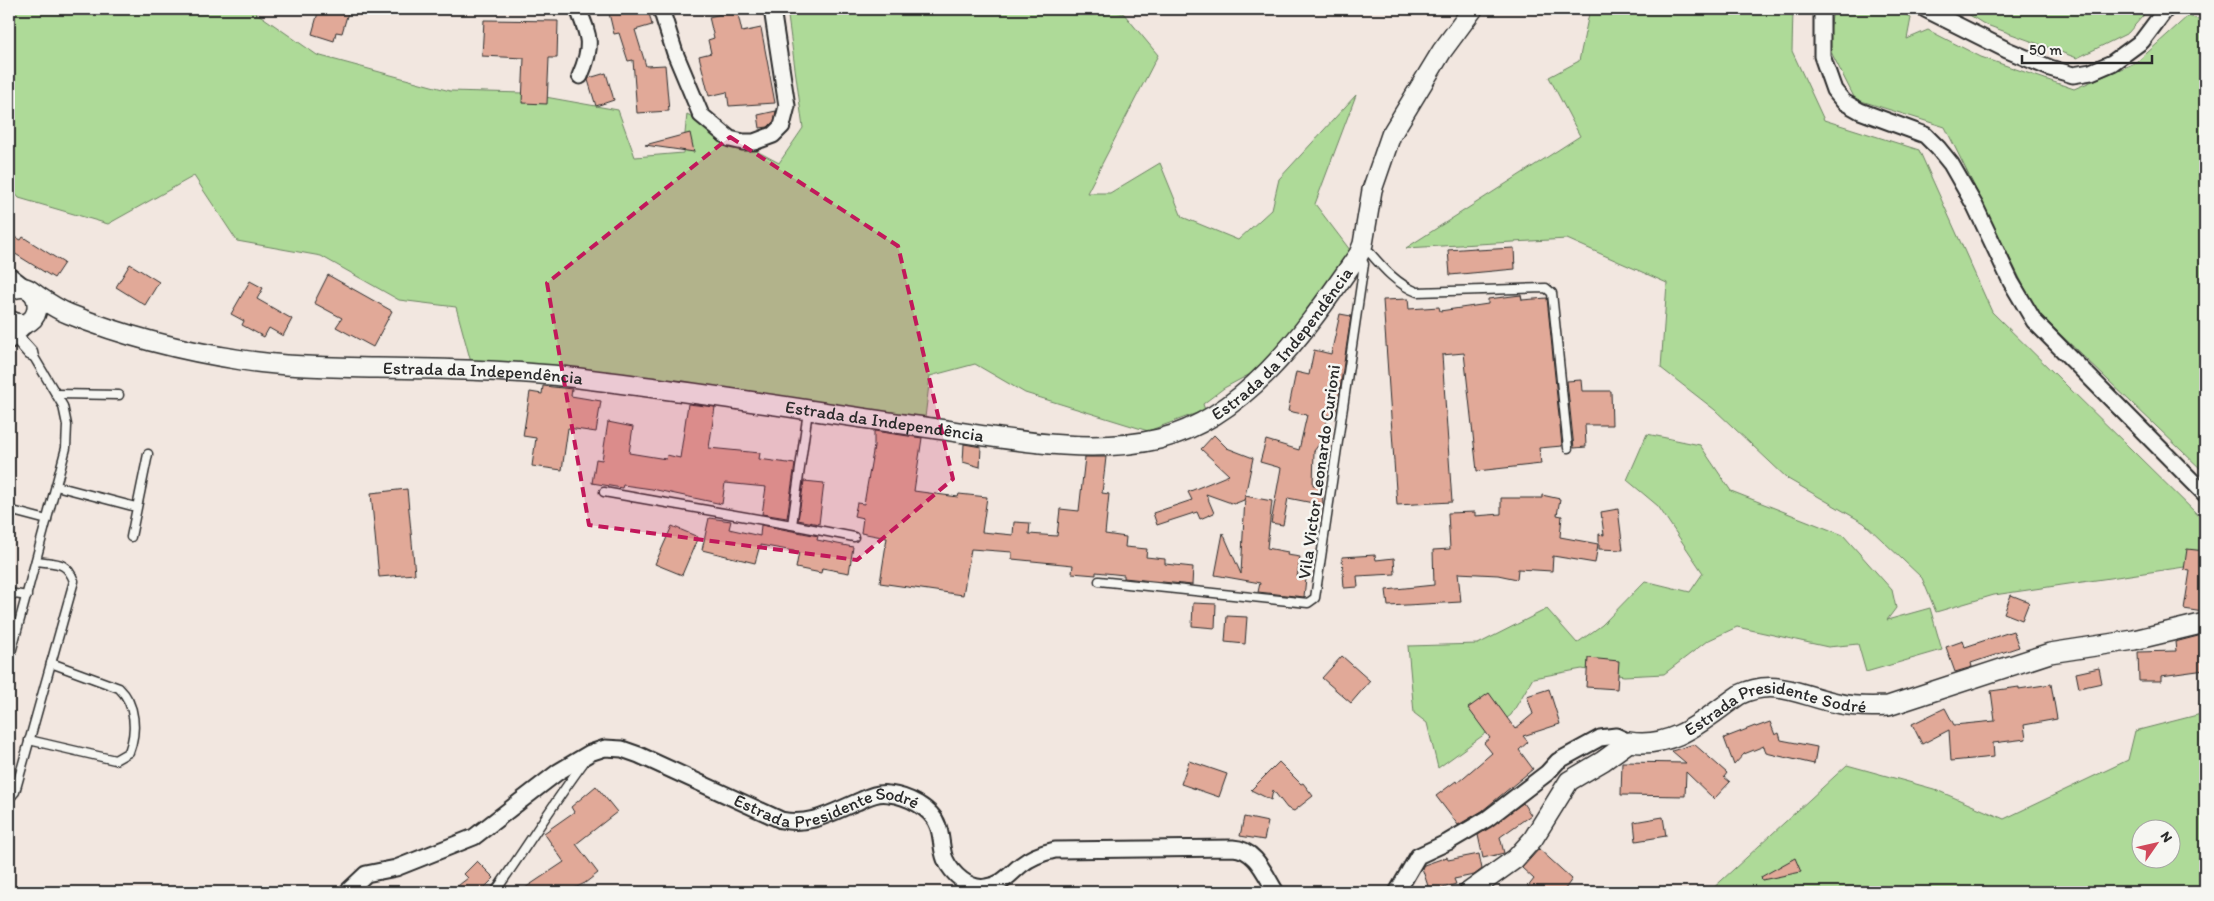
<svg xmlns="http://www.w3.org/2000/svg" width="2214" height="901" font-family="Itim,sans-serif">
<style>
.green{fill:#aeda98;stroke:#6c8262;fill-rule:evenodd}
.building{fill:#e1a998;stroke:#2b2b2b}
.lines{fill:none;stroke-linecap:round;stroke-linejoin:round}
.service-casing{stroke:#2b2b2b;stroke-width:11}
.minor-casing{stroke:#2b2b2b;stroke-width:19}
.tertiary-casing{stroke:#2b2b2b;stroke-width:22}
.service{stroke:#f6f6f2;stroke-width:8}
.minor{stroke:#f6f6f2;stroke-width:15}
.tertiary{stroke:#f6f6f2;stroke-width:19}
.marked{fill:#c2185b;fill-opacity:0.2;stroke:#c2185b;stroke-width:4;stroke-dasharray:10 6;stroke-linejoin:round}
.labels{text-anchor:middle;dominant-baseline:central;stroke-width:5;stroke-linejoin:round;paint-order:stroke}
.street-label{font-size:18px;fill:#2b2b2b;stroke:#f6f6f2}
</style>
<rect width="100%" height="100%" fill="#f2e7e0"/>
<filter id="ink" filterUnits="userSpaceOnUse"><feTurbulence type="fractalNoise" baseFrequency=".02" numOctaves="2"/><feDisplacementMap in="SourceGraphic" scale="10" xChannelSelector="R" yChannelSelector="G"/><feConvolveMatrix kernelMatrix="1 2 1 2 8 2 1 2 1" color-interpolation-filters="sRGB"/></filter>
<g filter="url(#ink)">
<g class="green">
<polygon points="9,9 251,9 317,55 450,91 523,93 618,110 635,157 683,153 687,114 779,163 803,128 787,9 1110,9 1124,14 1158,55 1087,193 1110,193 1160,163 1182,217 1238,240 1272,209 1279,179 1356,95 1315,204 1350,250 1269,364 1224,388 1203,404 1205,410 1148,431 1025,393 975,364 930,376 924,426 472,366 456,307 399,300 321,256 237,241 194,176 108,224 19,198 9,186"/>
<polygon points="1590,9 1793,9 1792,51 1824,120 1919,150 1992,312 2205,522 2205,564 1994,595 1936,612 1922,578 1864,523 1788,479 1715,410 1661,368 1667,283 1567,239 1406,248 1580,136 1549,77 1579,61"/>
<polygon points="1833,9 1896,9 1911,18 1907,39 1928,30 1981,57 2074,89 2137,62 2188,16 2205,21 2205,473 2036,311 1945,127 1855,99 1828,46"/>
<polygon points="1960,9 2149,9 2128,33 2077,58 1984,24"/>
<polygon points="1647,434 1700,445 1731,491 1843,535 1892,590 1896,608 1887,620 1930,608 1942,650 1866,672 1858,644 1828,647 1737,627 1707,641 1664,674 1624,676 1582,669 1533,678 1511,715 1438,768 1427,723 1414,713 1408,646 1478,644 1547,609 1577,643 1602,625 1645,581 1690,592 1703,573 1658,506 1627,480"/>
<path d="M 2205,713 L 2205,892 L 1709,892 L 1847,765 L 1934,789 L 2004,819 L 2128,760 L 2135,731 ZM 2142,828 L 2172,828 L 2172,858 L 2142,858 Z"/>
</g>
<g class="building">
<polygon points="319,9 349,9 342,33 336,32 334,41 312,34"/>
<polygon points="608,9 648,9 652,25 635,30 646,66 665,65 669,111 637,113 633,60 628,61 619,33 614,34"/>
<polygon points="737,10 742,32 761,28 775,103 729,106 727,92 709,96 699,56 711,53 708,40 714,38 709,17"/>
<polygon points="484,20 558,21 557,58 549,58 547,104 522,103 524,58 482,56"/>
<polygon points="606,73 614,100 596,106 588,80 589,78"/>
<polygon points="776,111 774,121 768,127 760,128 758,115"/>
<polygon points="690,133 694,152 645,145"/>
<polygon points="9,234 21,240 23,237 64,263 54,278 9,250"/>
<polygon points="1476,248 1477,250 1514,248 1515,269 1450,275 1448,250"/>
<polygon points="130,264 159,282 145,305 116,287"/>
<polygon points="328,275 392,311 373,347 336,327 342,318 314,303"/>
<polygon points="250,281 263,288 257,299 292,319 283,336 269,328 264,337 242,325 244,321 231,314"/>
<polygon points="1521,295 1522,300 1547,298 1562,446 1539,448 1541,464 1477,471 1464,353 1442,355 1452,502 1397,505 1383,300 1408,299 1409,309 1439,307 1440,311 1488,304 1488,299"/>
<polygon points="1340,314 1351,316 1336,416 1326,415 1329,442 1320,443 1314,451 1313,485 1322,486 1323,505 1288,498 1283,525 1271,523 1281,468 1260,462 1266,440 1299,450 1307,415 1288,411 1296,372 1309,375 1314,350 1331,354"/>
<polygon points="1581,380 1582,391 1611,391 1612,425 1585,425 1586,447 1574,448 1567,381"/>
<polygon points="543,386 572,389 571,396 601,401 596,432 568,428 562,470 532,466 536,438 523,436 530,392 542,394"/>
<polygon points="688,404 715,407 709,448 760,453 759,459 795,464 787,518 762,514 766,487 725,483 722,504 652,489 623,485 622,488 592,483 596,459 602,460 608,422 633,427 629,453 666,459 667,455 680,458"/>
<polygon points="874,431 922,438 914,491 958,497 959,494 987,497 982,532 1013,535 1014,522 1030,523 1029,534 1057,536 1060,509 1079,511 1085,457 1106,457 1102,493 1109,494 1105,534 1126,537 1125,547 1147,549 1146,557 1165,559 1165,564 1193,567 1192,585 1124,578 1124,575 1096,572 1096,575 1072,573 1073,565 1012,559 1012,552 971,549 963,595 880,583 887,538 861,533 863,518 854,516 857,503 864,504 874,446"/>
<polygon points="1214,435 1227,448 1253,458 1245,496 1272,501 1267,548 1288,552 1287,555 1300,557 1297,578 1306,578 1304,597 1258,592 1260,583 1215,575 1223,533 1241,574 1245,497 1244,500 1234,504 1206,494 1214,513 1200,519 1197,512 1157,525 1153,513 1192,500 1188,492 1229,475 1201,449"/>
<polygon points="964,444 981,447 980,467 963,462"/>
<polygon points="804,481 824,483 819,524 798,520"/>
<polygon points="407,489 415,574 379,577 371,493"/>
<polygon points="1542,495 1560,499 1557,515 1562,516 1560,537 1598,544 1595,563 1553,556 1552,571 1518,569 1517,579 1498,575 1458,573 1461,602 1388,606 1386,590 1434,585 1433,550 1450,549 1448,513 1475,512 1475,516 1501,514 1501,498 1542,498"/>
<polygon points="1618,509 1623,550 1599,549 1599,534 1604,535 1601,512"/>
<polygon points="709,518 731,521 729,529 760,536 761,525 818,536 817,540 853,547 849,573 822,568 821,573 796,568 799,552 760,545 755,563 702,550"/>
<polygon points="672,526 698,537 682,575 655,564"/>
<polygon points="2187,549 2205,551 2205,606 2203,612 2184,609 2190,571 2184,570"/>
<polygon points="1375,555 1376,560 1394,558 1395,574 1357,576 1358,587 1344,588 1342,557"/>
<polygon points="2011,595 2029,602 2022,620 2004,613"/>
<polygon points="1193,603 1216,604 1215,628 1192,626"/>
<polygon points="1227,616 1247,617 1245,644 1225,642"/>
<polygon points="2013,631 2019,647 1971,663 1972,667 1955,672 1946,647 1963,641 1965,647"/>
<polygon points="2202,635 2205,670 2161,676 2161,681 2139,681 2138,652 2176,651 2175,642"/>
<polygon points="1342,656 1370,681 1351,703 1322,678"/>
<polygon points="1588,658 1619,661 1617,689 1586,687"/>
<polygon points="2099,668 2102,683 2079,688 2076,673"/>
<polygon points="2051,684 2057,719 2024,725 2026,739 1993,743 1994,757 1951,761 1949,730 1922,744 1912,724 1945,708 1954,725 1995,721 1991,691 2019,687 2019,689"/>
<polygon points="1549,689 1560,724 1523,736 1528,742 1519,750 1533,769 1482,811 1458,825 1436,796 1456,781 1457,783 1492,753 1484,743 1490,738 1468,708 1489,693 1515,729 1533,714 1527,696"/>
<polygon points="1770,722 1775,735 1779,733 1781,740 1817,747 1814,764 1766,753 1764,746 1744,754 1734,765 1724,738 1755,726 1756,727"/>
<polygon points="1694,744 1727,773 1724,777 1730,782 1714,799 1686,772 1685,796 1621,795 1622,762 1686,763 1672,751"/>
<polygon points="1189,761 1227,774 1219,797 1181,784"/>
<polygon points="1279,762 1301,784 1303,783 1313,796 1294,811 1287,808 1273,790 1271,800 1251,790"/>
<polygon points="596,786 617,812 576,844 598,873 585,883 567,892 519,892 564,862 544,833 574,812 571,807"/>
<polygon points="1523,803 1531,815 1500,837 1504,853 1483,858 1478,835"/>
<polygon points="1244,817 1268,822 1264,840 1240,836"/>
<polygon points="1663,817 1666,836 1636,841 1634,822"/>
<polygon points="1539,849 1572,879 1563,892 1524,892 1534,879 1522,868"/>
<polygon points="1479,854 1482,869 1474,875 1454,879 1456,884 1430,892 1422,868 1424,865 1447,857 1448,860"/>
<polygon points="1795,858 1801,872 1762,880 1761,877"/>
<polygon points="477,861 494,878 480,892 450,892 468,878 464,874"/>
</g>
<g class="lines">
<defs>
<g id="service">
<path d="M 1364,246 C 1380,264 1394,283 1417,292 L 1546,288 L 1552,293 L 1568,448"/>
<polyline points="13,337 29,355 34,357"/>
<polyline points="56,394 119,395"/>
<polyline points="56,486 136,507"/>
<polyline points="604,492 792,525 808,411"/>
<polyline points="9,510 47,520"/>
<polyline points="792,525 854,537"/>
<polyline points="131,537 148,454"/>
<polyline points="1099,581 1308,603 1315,598 1364,264 1359,254"/>
<polyline points="9,593 27,596"/>
<polyline points="9,660 66,448 67,425 63,406 34,357 33,352 16,333"/>
<path d="M 29,740 L 115,760 L 129,752 C 137,731 136,704 119,688 L 51,663"/>
<path d="M 9,799 L 15,792 L 74,581 C 66,560 56,564 36,561"/>
<path d="M 495,892 C 525,849 553,804 584,762"/>
</g>
<g id="minor">
<path d="M 578,9 C 590,38 593,46 580,76"/>
<polyline points="661,9 675,53 701,115 730,139 743,142 754,142 773,135 782,126 787,106 772,9"/>
<polyline points="1822,9 1822,56 1834,90 1844,102 1860,111 1925,135 1938,148 1951,164 1975,206 2011,282 2034,321 2205,494"/>
<polyline points="1925,9 2007,50 2050,68 2073,75 2091,72 2112,63 2142,41 2166,9"/>
<polyline points="9,275 27,289"/>
<polyline points="9,341 27,323"/>
<path id="s1" d="M 347,892 L 366,874 L 396,868 L 474,837 L 558,772 L 590,753 L 605,748 L 622,749 L 639,755 L 781,820 C 811,826 830,813 857,802 C 868,797 877,792 889,794 C 907,796 932,808 938,826 C 942,836 941,849 945,859 C 952,874 969,890 986,887 C 1002,885 1009,875 1021,865 C 1031,857 1042,853 1055,850 L 1233,848 C 1256,849 1265,875 1276,892"/>
<polyline points="1397,892 1418,856 1448,842 1487,819 1547,773 1558,761 1600,738 1616,736 1629,742"/>
</g>
<g id="tertiary">
<path d="M 9,291 C 47,272 46,340 9,320"/>
<path id="s2" d="M 32,292 C 44,300 56,309 69,314 C 124,336 183,351 242,360 C 286,367 332,367 377,368 C 442,369 506,370 570,377 C 691,391 811,411 931,428 C 1003,438 1087,456 1159,439 C 1249,417 1309,325 1359,254 L 1363,244 L 1372,190 L 1391,135 L 1442,51 L 1473,9"/>
<path id="s3" d="M 1469,892 L 1515,859 L 1533,839 L 1569,781 L 1603,761 L 1629,742 C 1675,749 1704,719 1739,695 C 1775,677 1801,696 1837,703 C 1854,707 1871,707 1888,706 L 2050,653 L 2134,640 L 2205,623"/>
</g>
</defs>
<use href="#service" class="service-casing"/>
<use href="#minor" class="minor-casing"/>
<use href="#tertiary" class="tertiary-casing"/>
<use href="#service" class="service"/>
<use href="#minor" class="minor"/>
<use href="#tertiary" class="tertiary"/>
</g>
</g>
<path class="marked" d="M 730,137 L 898,246 L 953,479 L 857,560 L 589,525 L 547,283 Z"/>
<g class="labels">
<g class="street-label">
<text stroke="none"><textPath href="#s2" startOffset="1305">Estrada da Independência</textPath></text>
<text stroke="none"><textPath href="#s2" startOffset="464">Estrada da Independência</textPath></text>
<text stroke="none"><textPath href="#s2" startOffset="869">Estrada da Independência</textPath></text>
<text transform="translate(1319 472) rotate(-82)">Vila Victor Leonardo Curioni</text>
<text stroke="none"><textPath href="#s3" startOffset="380">Estrada Presidente Sodré</textPath></text>
<text stroke="none"><textPath href="#s1" startOffset="538">Estrada Presidente Sodré</textPath></text>
</g>
</g>
<rect width="2214" height="901" fill="none" stroke="#f6f6f2" stroke-width="30"/>
<rect x="15" y="15" width="2184" height="871" fill="none" stroke="#2b2b2b" stroke-width="2" filter="url(#ink)"/>
<g transform="translate(2156 844) rotate(56)"><circle r="24" fill="#f6f6f2" stroke="#a5a5a2"/>
<path d="M0-4L9 19L0 12L-9 19Z" fill="#d1495b"/>
<text y="-8" font-size="14" font-weight="bold" text-anchor="middle" fill="#2b2b2b">N</text>
</g>
<path d="M2022 55v8h130v-8" fill="none" stroke="#2b2b2b" stroke-width="2.5"/>
<text x="2029" y="55" font-size="15" fill="#2b2b2b" stroke="#f6f6f2" stroke-width="4" paint-order="stroke">50 m</text>
</svg>
